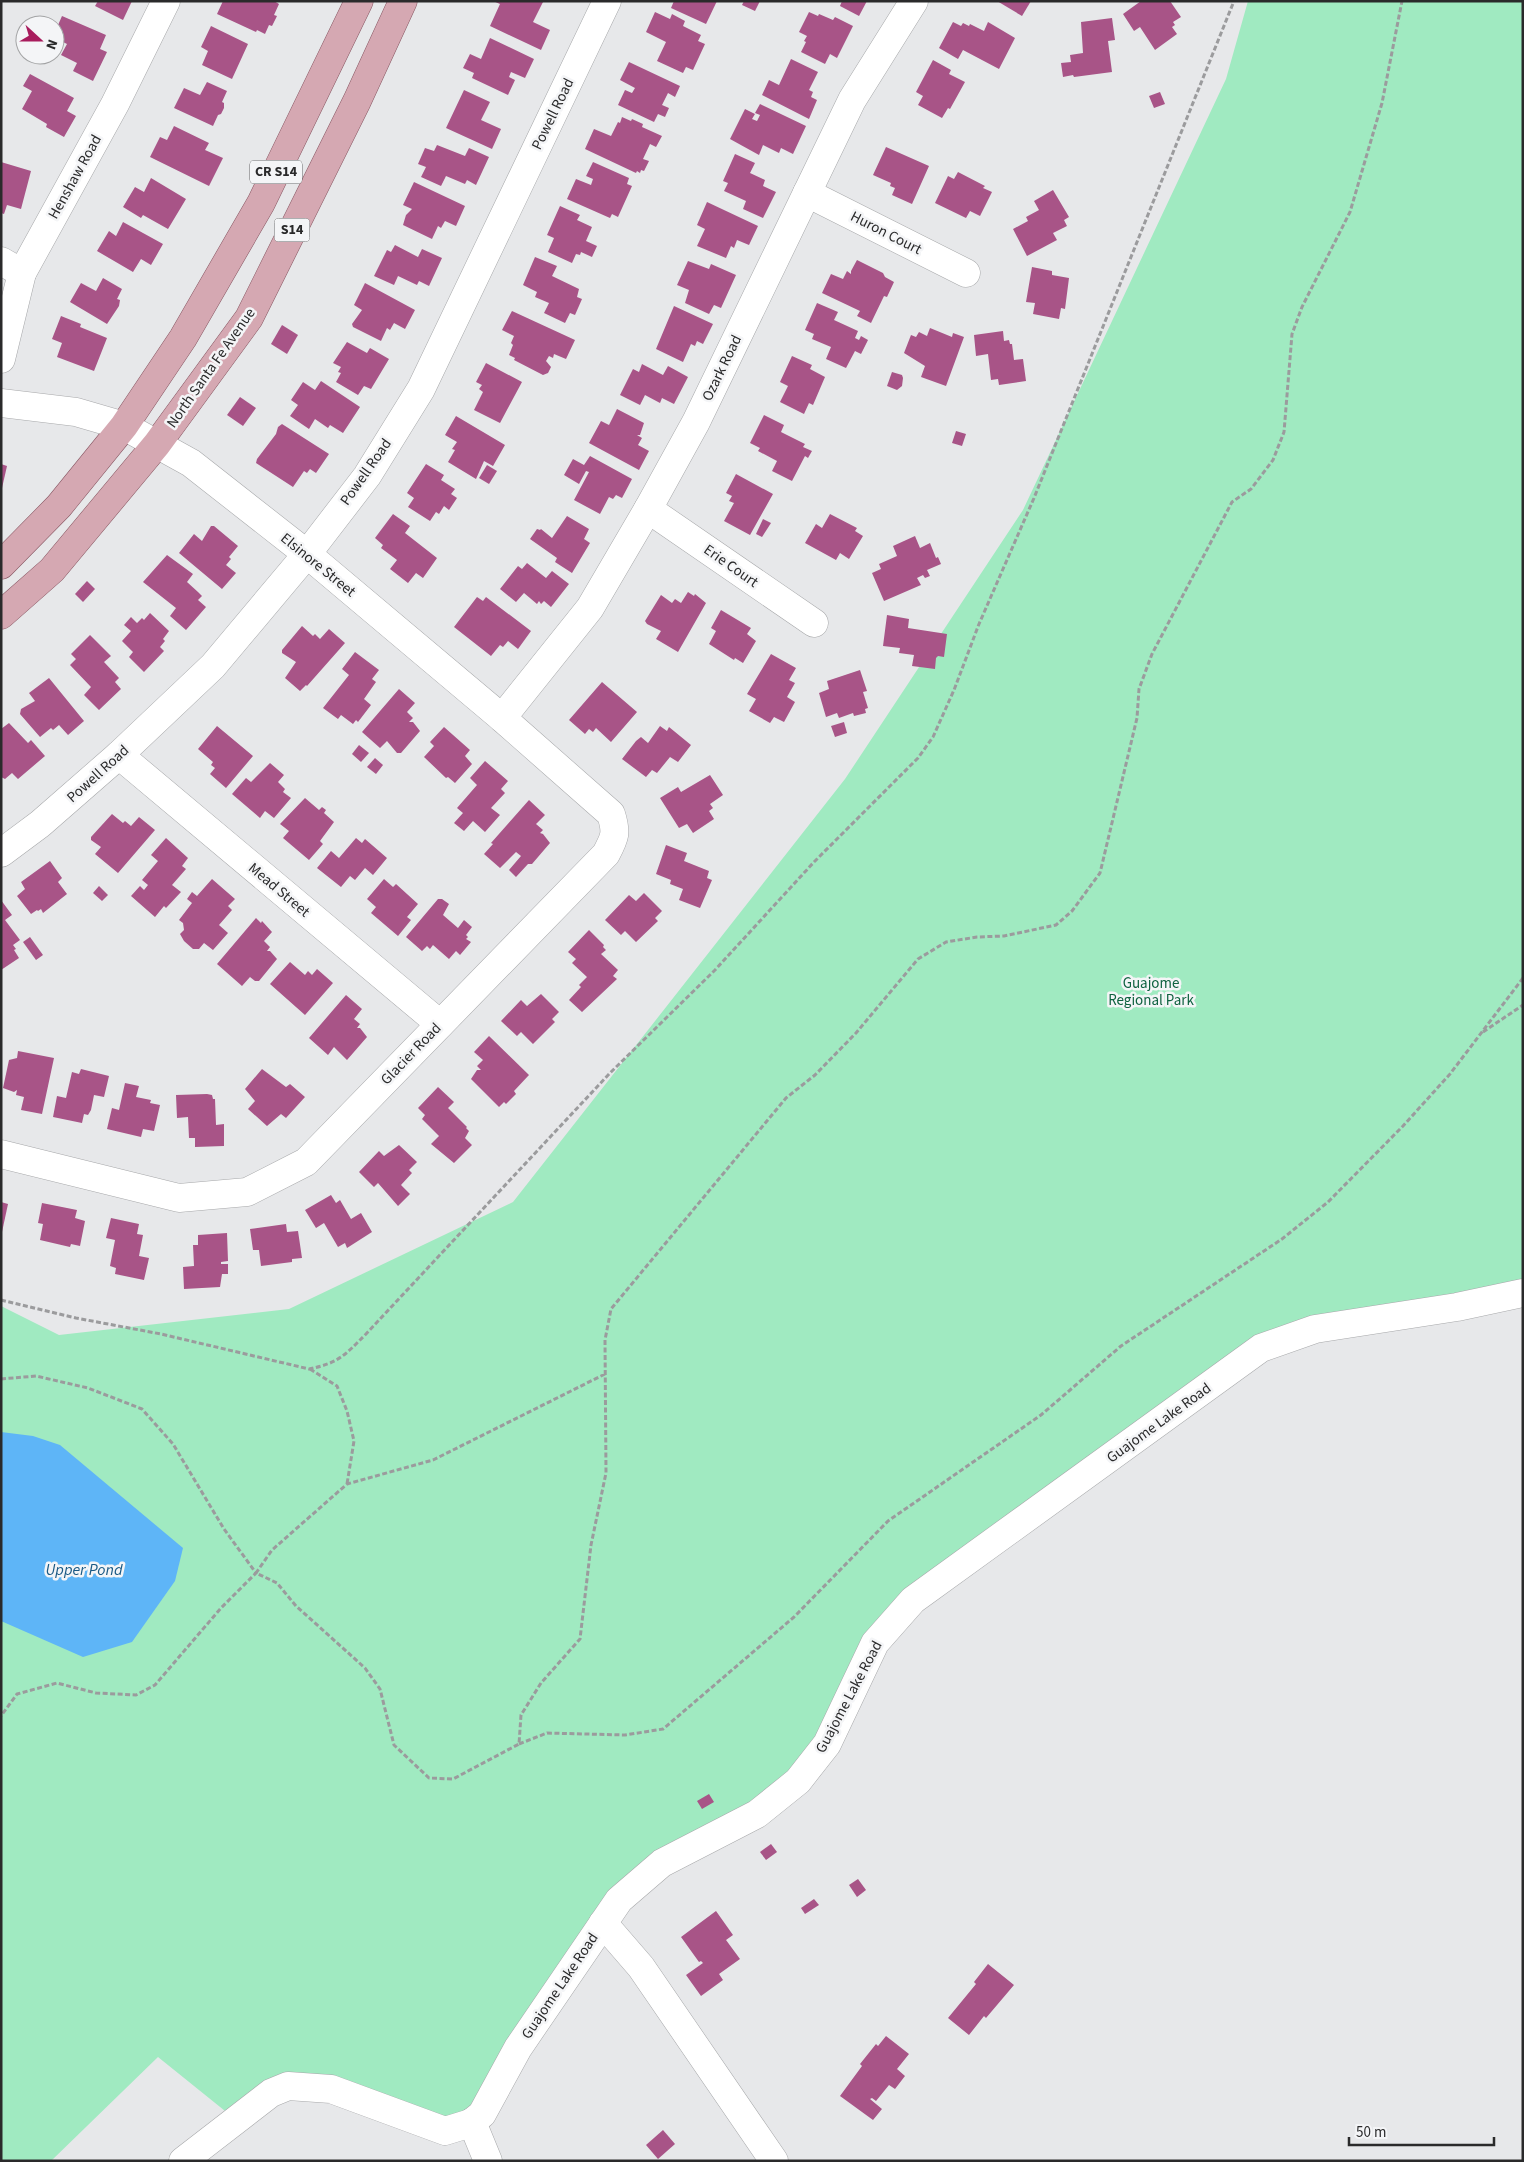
<svg xmlns="http://www.w3.org/2000/svg" width="1524" height="2162" font-family="'Source Sans 3',sans-serif">
<style>
.green{fill:#a0eac1}
.water{fill:#5eb5f7}
.building{fill:#a85487}
.lines{fill:none;stroke-linecap:round;stroke-linejoin:round}
.minor-casing{stroke:#a7a8aa;stroke-width:29}
.major-casing{stroke:#875662;stroke-width:29}
.path{stroke:#9b9b9d;stroke-width:3;stroke-dasharray:5 2.5;stroke-linecap:butt}
.minor{stroke:#fff;stroke-width:28}
.major{stroke:#d5a8b2;stroke-width:28}
.labels{text-anchor:middle;dominant-baseline:central;stroke-width:5;stroke-linejoin:round;paint-order:stroke}
.shield{fill:#f4f5f7;stroke:#676768;stroke-width:1}
.shield-label{font-size:14px;font-weight:bold;fill:#2a2a2b}
.street-label{font-size:15px;fill:#2a2a2b;stroke:#f4f5f7}
.park-label{font-size:15px;fill:#0f6240;stroke:#f4f5f7}
.water-label{font-size:16px;font-style:italic;fill:#1b5a85;stroke:#f4f5f7}
</style>
<rect width="100%" height="100%" fill="#e7e8ea"/>
<polygon class="green" points="1248,1 1523,1 1523,1294 1306,1331 914,1599 811,1768 654,1868 464,2126 323,2087 235,2119 158,2057 51,2161 1,2161 1,1306 59,1335 289,1309 513,1202 845,779 1023,510 1226,79"/>
<polygon class="water" points="1,1432 33,1436 60,1445 183,1548 175,1581 132,1642 83,1657 1,1621"/>
<g class="building">
<polygon points="98,1 132,1 123,20 95,6"/>
<polygon points="223,1 274,1 279,4 274,15 277,16 272,26 269,25 265,34 257,30 256,32 217,14"/>
<polygon points="493,1 543,2 533,22 550,30 541,50 490,26 500,4"/>
<polygon points="674,1 717,1 706,24 671,8"/>
<polygon points="744,1 760,1 755,11 742,5"/>
<polygon points="842,1 867,1 859,16 840,6"/>
<polygon points="997,1 1031,1 1022,16"/>
<polygon points="1141,1 1170,1 1181,17 1173,22 1175,25 1172,27 1177,34 1155,50 1140,27 1134,31 1123,14"/>
<polygon points="655,12 670,19 672,14 685,21 683,26 701,35 698,41 705,44 693,70 686,67 683,73 657,61 666,42 646,32"/>
<polygon points="809,12 818,16 819,14 833,20 835,17 853,26 837,58 830,54 825,64 801,52 806,42 804,41 807,36 799,32"/>
<polygon points="62,16 106,35 100,49 107,52 93,81 73,71 77,63 61,55 67,44 55,38 55,32"/>
<polygon points="1112,18 1115,40 1108,41 1112,72 1074,77 1073,75 1063,77 1061,63 1071,62 1070,55 1083,53 1081,22"/>
<polygon points="953,22 961,26 963,23 969,26 970,24 984,31 988,22 1015,38 999,69 963,50 958,59 939,48"/>
<polygon points="211,26 248,44 232,79 202,65 208,51 201,47"/>
<polygon points="490,38 534,59 525,78 511,72 509,77 515,80 508,95 472,78 474,73 463,68 470,54 481,59"/>
<polygon points="791,59 818,72 809,90 813,92 811,97 817,100 809,119 762,95 769,80 779,85"/>
<polygon points="933,60 951,70 949,74 965,82 950,109 948,108 942,118 918,105 923,96 916,92"/>
<polygon points="629,62 680,86 675,97 668,93 662,105 669,108 665,117 658,114 654,122 618,105 625,90 632,93 635,88 620,80"/>
<polygon points="30,74 74,98 67,111 76,116 64,137 46,127 47,124 22,109 32,91 23,86"/>
<polygon points="207,82 227,91 222,102 224,103 224,108 221,114 218,115 213,126 174,108 184,88 200,95"/>
<polygon points="464,90 490,102 481,120 501,129 492,149 446,128"/>
<polygon points="1160,92 1165,104 1154,108 1149,96"/>
<polygon points="760,104 806,126 793,154 781,148 779,153 763,145 759,155 730,139 745,109 755,114 752,119 757,121 760,115 755,113"/>
<polygon points="622,117 631,121 632,119 643,124 642,127 662,136 656,147 650,144 643,159 649,161 644,171 641,170 640,173 637,171 636,173 585,149 594,129 611,136 618,122 620,123"/>
<polygon points="174,126 209,143 205,150 223,158 209,186 150,157 160,137 167,140"/>
<polygon points="437,145 465,156 469,148 489,157 476,185 467,180 465,184 446,176 441,186 421,177 426,167 418,164 425,148 434,151"/>
<polygon points="886,147 929,166 912,204 892,195 895,188 890,186 891,183 873,175"/>
<polygon points="735,154 755,163 750,173 765,180 763,186 776,192 763,218 743,209 746,201 724,191 728,183 723,181"/>
<polygon points="1,162 31,171 21,209 7,205 4,214 1,213"/>
<polygon points="593,162 629,178 627,184 632,186 618,217 612,214 610,218 567,199 576,179 591,185 593,179 586,176"/>
<polygon points="958,172 985,186 983,188 992,192 980,216 970,211 966,218 935,203 948,176 954,179"/>
<polygon points="151,178 186,199 168,229 143,215 141,218 123,207 135,187 144,192"/>
<polygon points="414,182 465,206 456,226 445,221 441,228 438,226 432,239 403,225 406,215 412,209 403,205"/>
<polygon points="1053,190 1069,217 1064,220 1067,226 1053,233 1057,240 1027,256 1013,229 1028,221 1026,217 1039,210 1034,201"/>
<polygon points="707,202 758,226 749,245 737,240 734,248 731,246 726,258 697,246 705,229 697,225"/>
<polygon points="560,206 580,215 577,220 592,227 586,241 597,246 592,257 581,252 580,255 576,254 572,263 548,252 554,238 547,235"/>
<polygon points="123,222 163,244 151,265 141,259 133,272 97,251 109,231 116,236"/>
<polygon points="395,245 418,257 422,249 442,258 429,286 419,281 417,285 398,276 394,285 374,276 387,250 391,252"/>
<polygon points="535,257 557,266 552,276 579,289 577,297 582,299 575,315 570,313 565,323 544,313 549,303 535,297 537,292 523,285"/>
<polygon points="857,260 883,273 885,277 894,282 887,297 884,296 871,323 857,316 860,311 822,293 831,274 843,279 847,271 851,274 851,271"/>
<polygon points="688,261 709,269 711,264 736,275 721,308 714,305 709,314 685,303 689,290 677,285"/>
<polygon points="1032,267 1052,271 1052,275 1069,278 1065,309 1061,308 1059,319 1033,314 1035,303 1026,302"/>
<polygon points="103,278 122,289 117,299 120,300 119,306 107,324 70,302 81,283 96,291"/>
<polygon points="365,283 415,310 405,329 394,323 390,330 387,328 381,341 353,327 352,324 362,310 354,305"/>
<polygon points="817,303 838,312 834,320 858,331 855,338 859,340 861,336 868,340 861,354 855,351 846,368 826,359 831,347 812,339 814,334 805,330"/>
<polygon points="674,306 713,324 703,344 697,341 695,346 691,344 683,362 656,349"/>
<polygon points="512,311 575,340 566,359 554,354 553,358 549,356 546,361 551,367 548,373 543,375 514,360 515,358 509,355 513,345 511,343 514,336 502,330"/>
<polygon points="61,316 81,324 80,327 107,338 94,371 57,357 62,343 52,339"/>
<polygon points="282,325 298,335 287,354 271,344"/>
<polygon points="930,328 952,337 953,333 964,337 946,386 921,377 925,366 904,353 911,335 916,337 919,332 927,336"/>
<polygon points="1003,331 1004,341 1009,340 1010,344 1012,344 1014,360 1023,359 1026,381 999,385 998,379 991,380 988,354 976,356 974,335"/>
<polygon points="347,342 367,353 370,348 389,359 371,389 364,386 358,395 336,382 341,373 338,372 341,367 333,363"/>
<polygon points="792,356 812,365 810,369 825,377 813,405 809,403 804,414 780,402 788,386 780,382"/>
<polygon points="486,363 522,382 500,423 474,410 483,392 479,389 482,385 476,382"/>
<polygon points="642,364 663,375 668,366 688,377 674,404 662,398 660,403 645,395 640,405 620,395 633,369 639,372"/>
<polygon points="892,372 902,375 903,378 902,386 897,390 887,386"/>
<polygon points="321,381 360,407 343,433 330,425 328,428 315,419 309,429 290,416 298,405 291,400 303,382 315,390"/>
<polygon points="240,397 256,408 243,426 227,415"/>
<polygon points="617,409 644,423 640,435 637,435 642,438 638,445 649,451 639,470 589,443 601,421 609,425"/>
<polygon points="764,415 784,425 781,432 805,444 803,447 812,451 808,458 805,456 792,481 772,471 777,461 758,451 760,448 750,443"/>
<polygon points="456,416 505,445 493,466 484,461 476,479 448,462 455,450 452,449 457,442 445,435"/>
<polygon points="282,424 329,454 316,473 310,469 307,473 304,471 293,487 256,463 257,459 276,434 278,427"/>
<polygon points="956,431 966,434 962,446 952,443"/>
<polygon points="590,456 632,479 622,498 616,495 613,499 609,497 600,514 574,500 589,472 586,471 579,484 564,475 573,459 584,465"/>
<polygon points="1,464 7,466 2,488 1,488"/>
<polygon points="426,464 444,475 441,480 455,489 451,494 457,498 449,510 444,506 439,514 436,512 430,521 408,507 414,498 407,493"/>
<polygon points="487,465 497,471 489,484 479,478"/>
<polygon points="736,474 773,494 750,535 724,521 734,503 729,501 732,496 726,493"/>
<polygon points="393,514 410,526 405,533 437,558 423,578 416,573 408,583 390,569 397,560 381,548 383,545 375,538"/>
<polygon points="830,514 857,528 855,531 863,536 849,559 840,553 836,560 805,543 816,524 822,528"/>
<polygon points="567,516 589,529 584,539 590,543 572,573 555,562 557,558 530,539 537,529 540,530 541,529 552,538"/>
<polygon points="763,519 771,523 762,537 756,534"/>
<polygon points="211,526 214,526 238,546 229,557 231,559 226,565 236,573 222,589 179,553 194,534 202,541"/>
<polygon points="915,536 920,548 930,543 936,558 938,557 941,564 927,570 930,576 925,578 923,575 917,578 921,585 884,601 872,573 881,569 879,564 897,556 893,546"/>
<polygon points="167,555 193,574 187,582 198,592 202,596 198,600 206,607 186,630 170,616 176,608 143,582"/>
<polygon points="527,563 546,578 552,571 569,584 551,607 544,601 541,604 539,601 537,604 524,593 516,602 500,589 518,566 522,569"/>
<polygon points="87,581 95,589 83,602 75,594"/>
<polygon points="688,592 694,596 695,594 706,603 678,652 656,639 661,631 647,624 645,621 661,595 672,603 675,599 681,603"/>
<polygon points="477,597 483,601 486,597 531,631 518,649 508,641 503,647 500,645 491,656 454,627"/>
<polygon points="721,610 751,628 747,634 756,641 743,663 735,658 734,660 709,644 716,631 711,628"/>
<polygon points="150,613 169,631 163,639 165,641 160,647 164,651 144,672 129,657 133,652 122,641 131,631 124,625 131,617 137,623 142,618 144,620"/>
<polygon points="887,615 909,619 908,628 947,634 944,657 938,656 936,658 935,669 912,666 914,655 899,653 900,648 883,646"/>
<polygon points="302,626 313,636 315,634 320,639 329,629 345,643 307,686 306,685 300,691 285,678 296,662 282,653 282,650"/>
<polygon points="90,635 111,656 104,662 119,678 115,682 121,689 99,710 84,695 91,687 70,665 76,659 71,654"/>
<polygon points="355,652 379,670 372,679 376,682 364,699 371,705 358,722 356,720 353,724 341,715 338,719 323,708 349,675 342,669"/>
<polygon points="771,654 796,668 789,680 795,683 787,697 795,702 784,722 774,717 770,723 749,711 756,699 747,694"/>
<polygon points="860,670 867,691 863,692 868,708 865,709 866,713 854,716 853,713 839,718 837,713 826,717 819,693 829,689 827,681"/>
<polygon points="49,678 84,721 68,735 59,725 53,730 51,728 40,737 20,714 21,709 35,701 29,693"/>
<polygon points="602,682 637,712 611,742 596,728 593,732 589,729 585,734 569,720"/>
<polygon points="399,689 415,703 407,712 413,718 409,722 413,722 420,731 401,753 397,753 387,741 380,748 362,732"/>
<polygon points="844,722 847,733 835,737 831,726"/>
<polygon points="9,723 28,743 31,740 45,756 18,779 12,773 5,779 1,777 1,729"/>
<polygon points="217,726 253,756 226,788 210,774 215,768 211,765 213,762 198,749"/>
<polygon points="660,726 667,731 669,727 691,745 678,762 670,757 657,773 652,770 646,777 622,759 636,741 641,737 648,743"/>
<polygon points="444,727 470,750 465,756 472,764 455,783 448,777 446,778 424,757 434,746 430,742"/>
<polygon points="359,745 369,753 361,762 352,754"/>
<polygon points="375,758 383,765 376,774 367,767"/>
<polygon points="485,761 508,781 501,789 505,793 491,808 500,815 485,832 473,821 464,831 454,823 463,813 457,808 477,785 470,778"/>
<polygon points="270,763 284,775 278,782 285,789 283,792 291,798 274,818 265,811 260,818 232,794 246,778 251,782"/>
<polygon points="710,775 723,795 710,804 713,808 709,811 714,819 693,833 687,824 679,828 660,798 678,787 681,792"/>
<polygon points="305,798 319,810 322,807 326,810 324,813 334,822 320,841 323,844 309,860 283,838 289,831 280,824"/>
<polygon points="529,800 545,815 536,824 543,830 540,833 543,834 550,843 532,864 528,864 516,877 509,870 521,856 516,852 500,868 484,854 493,844 491,843"/>
<polygon points="112,814 123,823 125,821 131,826 139,817 155,830 118,873 95,854 101,847 91,840 91,837"/>
<polygon points="166,838 188,858 182,866 186,869 172,885 181,892 166,908 164,906 155,917 131,896 140,886 144,890 148,885 142,880 158,861 151,855"/>
<polygon points="356,838 362,843 365,839 387,858 373,875 365,868 355,880 350,876 341,887 317,868 331,851 339,858"/>
<polygon points="666,845 687,853 684,861 709,871 707,878 712,880 700,908 679,900 683,889 670,884 671,880 656,874"/>
<polygon points="50,861 62,878 58,882 67,894 43,913 41,909 38,911 37,910 31,914 17,896 25,889 21,882"/>
<polygon points="212,879 235,899 228,906 232,910 219,925 228,933 213,950 204,943 199,949 193,949 184,941 180,934 184,930 183,923 179,920 192,903 187,899 192,892 197,896"/>
<polygon points="384,879 393,887 396,884 418,904 407,917 411,920 398,936 371,913 376,907 367,899"/>
<polygon points="99,886 108,895 102,901 93,893"/>
<polygon points="644,893 662,911 655,918 658,921 636,942 625,931 621,935 605,920 629,895 636,901"/>
<polygon points="438,899 442,899 449,904 443,915 458,928 464,920 472,927 466,935 468,937 466,939 471,942 460,955 456,951 449,959 433,945 430,949 427,946 422,951 406,937"/>
<polygon points="1,900 12,915 5,920 20,940 13,945 16,949 14,950 19,958 1,970"/>
<polygon points="256,918 261,923 262,921 272,932 264,941 270,947 267,951 270,951 277,959 259,981 255,981 250,977 242,986 217,964"/>
<polygon points="589,930 604,945 603,947 606,950 601,954 618,970 613,976 617,979 582,1012 569,1000 581,987 579,985 587,977 572,963 576,959 568,952"/>
<polygon points="30,937 43,955 36,960 23,942"/>
<polygon points="290,962 305,975 308,971 312,975 317,969 333,983 305,1015 270,984"/>
<polygon points="541,994 559,1012 552,1019 555,1022 533,1044 521,1032 517,1036 501,1021 521,1000 527,1006"/>
<polygon points="346,995 362,1009 354,1019 360,1024 357,1028 360,1028 367,1037 347,1060 334,1047 328,1055 309,1038"/>
<polygon points="489,1036 529,1075 514,1091 516,1094 506,1104 504,1102 499,1107 471,1079 477,1070 481,1070 477,1066 483,1060 474,1052"/>
<polygon points="18,1051 54,1058 42,1114 21,1110 24,1097 16,1095 17,1090 14,1092 3,1088 9,1060 17,1058"/>
<polygon points="81,1069 109,1076 104,1097 94,1095 91,1110 88,1115 84,1114 82,1123 53,1117 57,1096 66,1098 72,1072 79,1074"/>
<polygon points="262,1069 286,1087 290,1084 305,1097 286,1118 281,1114 267,1126 248,1109 255,1101 245,1089"/>
<polygon points="125,1083 139,1086 136,1097 151,1100 150,1103 160,1105 154,1131 143,1129 141,1137 107,1129 112,1108 119,1110"/>
<polygon points="438,1087 454,1102 448,1108 467,1127 466,1128 469,1131 465,1138 472,1145 454,1163 431,1144 439,1136 422,1119 425,1115 418,1108"/>
<polygon points="207,1094 212,1095 213,1099 215,1099 216,1125 224,1124 224,1146 195,1147 195,1138 189,1138 188,1117 177,1118 176,1095"/>
<polygon points="399,1145 417,1162 409,1170 412,1173 401,1185 410,1194 398,1206 378,1183 374,1187 359,1172 379,1151 384,1156"/>
<polygon points="331,1195 336,1203 340,1200 351,1219 361,1213 372,1232 347,1248 345,1243 338,1247 324,1223 316,1228 305,1210"/>
<polygon points="1,1202 8,1204 2,1232 1,1232"/>
<polygon points="42,1203 77,1210 75,1218 85,1221 80,1246 71,1244 70,1247 40,1240 43,1224 38,1223"/>
<polygon points="111,1218 139,1224 137,1234 143,1235 139,1256 149,1258 144,1280 115,1274 116,1268 110,1266 115,1240 106,1238"/>
<polygon points="286,1224 287,1232 298,1231 302,1258 292,1259 292,1262 261,1266 259,1250 253,1250 250,1229"/>
<polygon points="227,1233 228,1261 221,1262 221,1264 228,1264 228,1274 222,1274 220,1287 184,1289 183,1267 194,1266 193,1245 198,1245 198,1235"/>
<polygon points="709,1794 714,1802 702,1809 697,1801"/>
<polygon points="771,1844 777,1852 766,1860 760,1852"/>
<polygon points="858,1879 866,1890 857,1897 849,1885"/>
<polygon points="814,1899 819,1905 805,1914 801,1908"/>
<polygon points="716,1911 733,1935 726,1940 740,1959 719,1974 723,1980 701,1996 686,1975 703,1963 701,1961 699,1962 681,1937"/>
<polygon points="988,1964 1014,1985 986,2018 984,2016 969,2035 948,2018 976,1984 974,1982"/>
<polygon points="886,2036 909,2054 897,2069 905,2076 895,2089 889,2085 876,2101 872,2098 870,2099 882,2109 873,2120 840,2096 862,2066 860,2064 876,2044 878,2046"/>
<polygon points="663,2130 675,2144 658,2159 646,2145"/>
</g>
<g class="lines">
<defs>
<g id="minor">
<polyline points="807,193 966,273"/>
<polyline points="1,261 22,273"/>
<polyline points="1,359 22,273 115,104 166,1"/>
<path d="M 1,403 L 76,412 L 124,426 L 191,463 L 307,554 L 502,718 L 611,814 C 617,833 615,837 606,854 L 306,1162 L 247,1192 L 179,1198 L 1,1154"/>
<polyline points="648,509 814,623"/>
<polyline points="502,718 590,608 648,509 696,422 852,100 914,1"/>
<polyline points="119,755 440,1024"/>
<polyline points="1,853 40,824 119,755 213,666 307,554 367,476 421,389 607,1"/>
<polyline points="603,1923 641,1967 774,2161"/>
<polyline points="472,2122 488,2161"/>
<polyline points="183,2161 271,2093 288,2086 331,2089 445,2131 471,2123 482,2114 518,2048 619,1900 662,1863 757,1814 798,1781 827,1744 875,1643 913,1600 1261,1348 1315,1329 1457,1307 1523,1293"/>
</g>
<g id="major">
<polyline points="1,565 59,506 124,426 183,338 261,203 359,1"/>
<polyline points="1,615 52,570 157,444 249,318 357,101 403,1"/>
</g>
</defs>
<use href="#minor" class="minor-casing"/>
<use href="#major" class="major-casing"/>
<g class="path">
<polyline points="1483,1032 1523,1005"/>
<path d="M 1,1300 L 76,1318 L 161,1334 L 309,1369 C 339,1363 345,1355 366,1334 L 610,1073 L 715,970 L 814,862 L 918,758 L 933,737 L 954,690 L 979,624 L 1034,498 L 1234,1"/>
<polyline points="310,1369 337,1386 347,1411 354,1441 347,1484"/>
<polyline points="605,1374 433,1460 347,1484 272,1550 256,1573 277,1583 296,1606 365,1668 380,1689 394,1745 429,1778 453,1779 519,1744 521,1715 541,1683 580,1639 591,1545 606,1473 605,1340 611,1309 786,1098 815,1075 856,1033 918,959 946,942 977,937 1004,936 1056,925 1072,911 1100,873 1137,718 1139,689 1152,654 1232,502 1251,489 1273,460 1284,432 1292,334 1302,307 1350,212 1382,103 1402,1"/>
<polyline points="1,1379 36,1376 88,1388 142,1409 173,1444 224,1529 256,1573 221,1608 155,1685 136,1695 96,1693 57,1683 17,1694 1,1716"/>
<polyline points="519,1744 547,1733 625,1735 663,1729 794,1617 888,1521 1041,1415 1121,1346 1282,1239 1328,1202 1403,1126 1450,1074 1523,978"/>
</g>
<use href="#minor" class="minor"/>
<use href="#major" class="major"/>
</g>
<g class="labels">
<g class="shield">
<rect x="250" y="160.5" width="52" height="23" rx="4"/>
<rect x="274.5" y="218.5" width="35" height="23" rx="4"/>
</g>
<g class="shield-label">
<text x="276" y="172">CR S14</text>
<text x="292" y="230">S14</text>
</g>
<g class="street-label">
<text transform="translate(553 114) rotate(-64)">Powell Road</text>
<text transform="translate(75 177) rotate(-61)">Henshaw Road</text>
<text transform="translate(886 233) rotate(27)">Huron Court</text>
<text transform="translate(211 368) rotate(-55)">North Santa Fe Avenue</text>
<text transform="translate(722 368) rotate(-64)">Ozark Road</text>
<text transform="translate(366 472) rotate(-55)">Powell Road</text>
<text transform="translate(318 565) rotate(39)">Elsinore Street</text>
<text transform="translate(731 566) rotate(35)">Erie Court</text>
<text transform="translate(98 774) rotate(-42)">Powell Road</text>
<text transform="translate(279 890) rotate(40)">Mead Street</text>
<text transform="translate(411 1054) rotate(-46)">Glacier Road</text>
<text transform="translate(1159 1423) rotate(-36)">Guajome Lake Road</text>
<text transform="translate(849 1697) rotate(-62)">Guajome Lake Road</text>
<text transform="translate(560 1986) rotate(-56)">Guajome Lake Road</text>
</g>
<g class="park-label">
<text x="1151" y="983">Guajome<tspan x="1151" dy="17">Regional Park</tspan></text>
</g>
<g class="water-label">
<text x="84" y="1570">Upper Pond</text>
</g>
</g>
<rect width="1524" height="2162" fill="none" stroke="#2a2a2b" stroke-width="5"/>
<g transform="translate(40 40) rotate(111)"><circle r="24" fill="#f4f5f7" stroke="#a3a4a5"/>
<path d="M0-4L9 19L0 12L-9 19Z" fill="#a81c5d"/>
<text y="-8" font-size="14" font-weight="bold" text-anchor="middle" fill="#2a2a2b">N</text>
</g>
<path d="M1349 2137v8h145v-8" fill="none" stroke="#2a2a2b" stroke-width="2.5"/>
<text x="1356" y="2137" font-size="15" fill="#2a2a2b" stroke="#f4f5f7" stroke-width="4" paint-order="stroke">50 m</text>
</svg>
